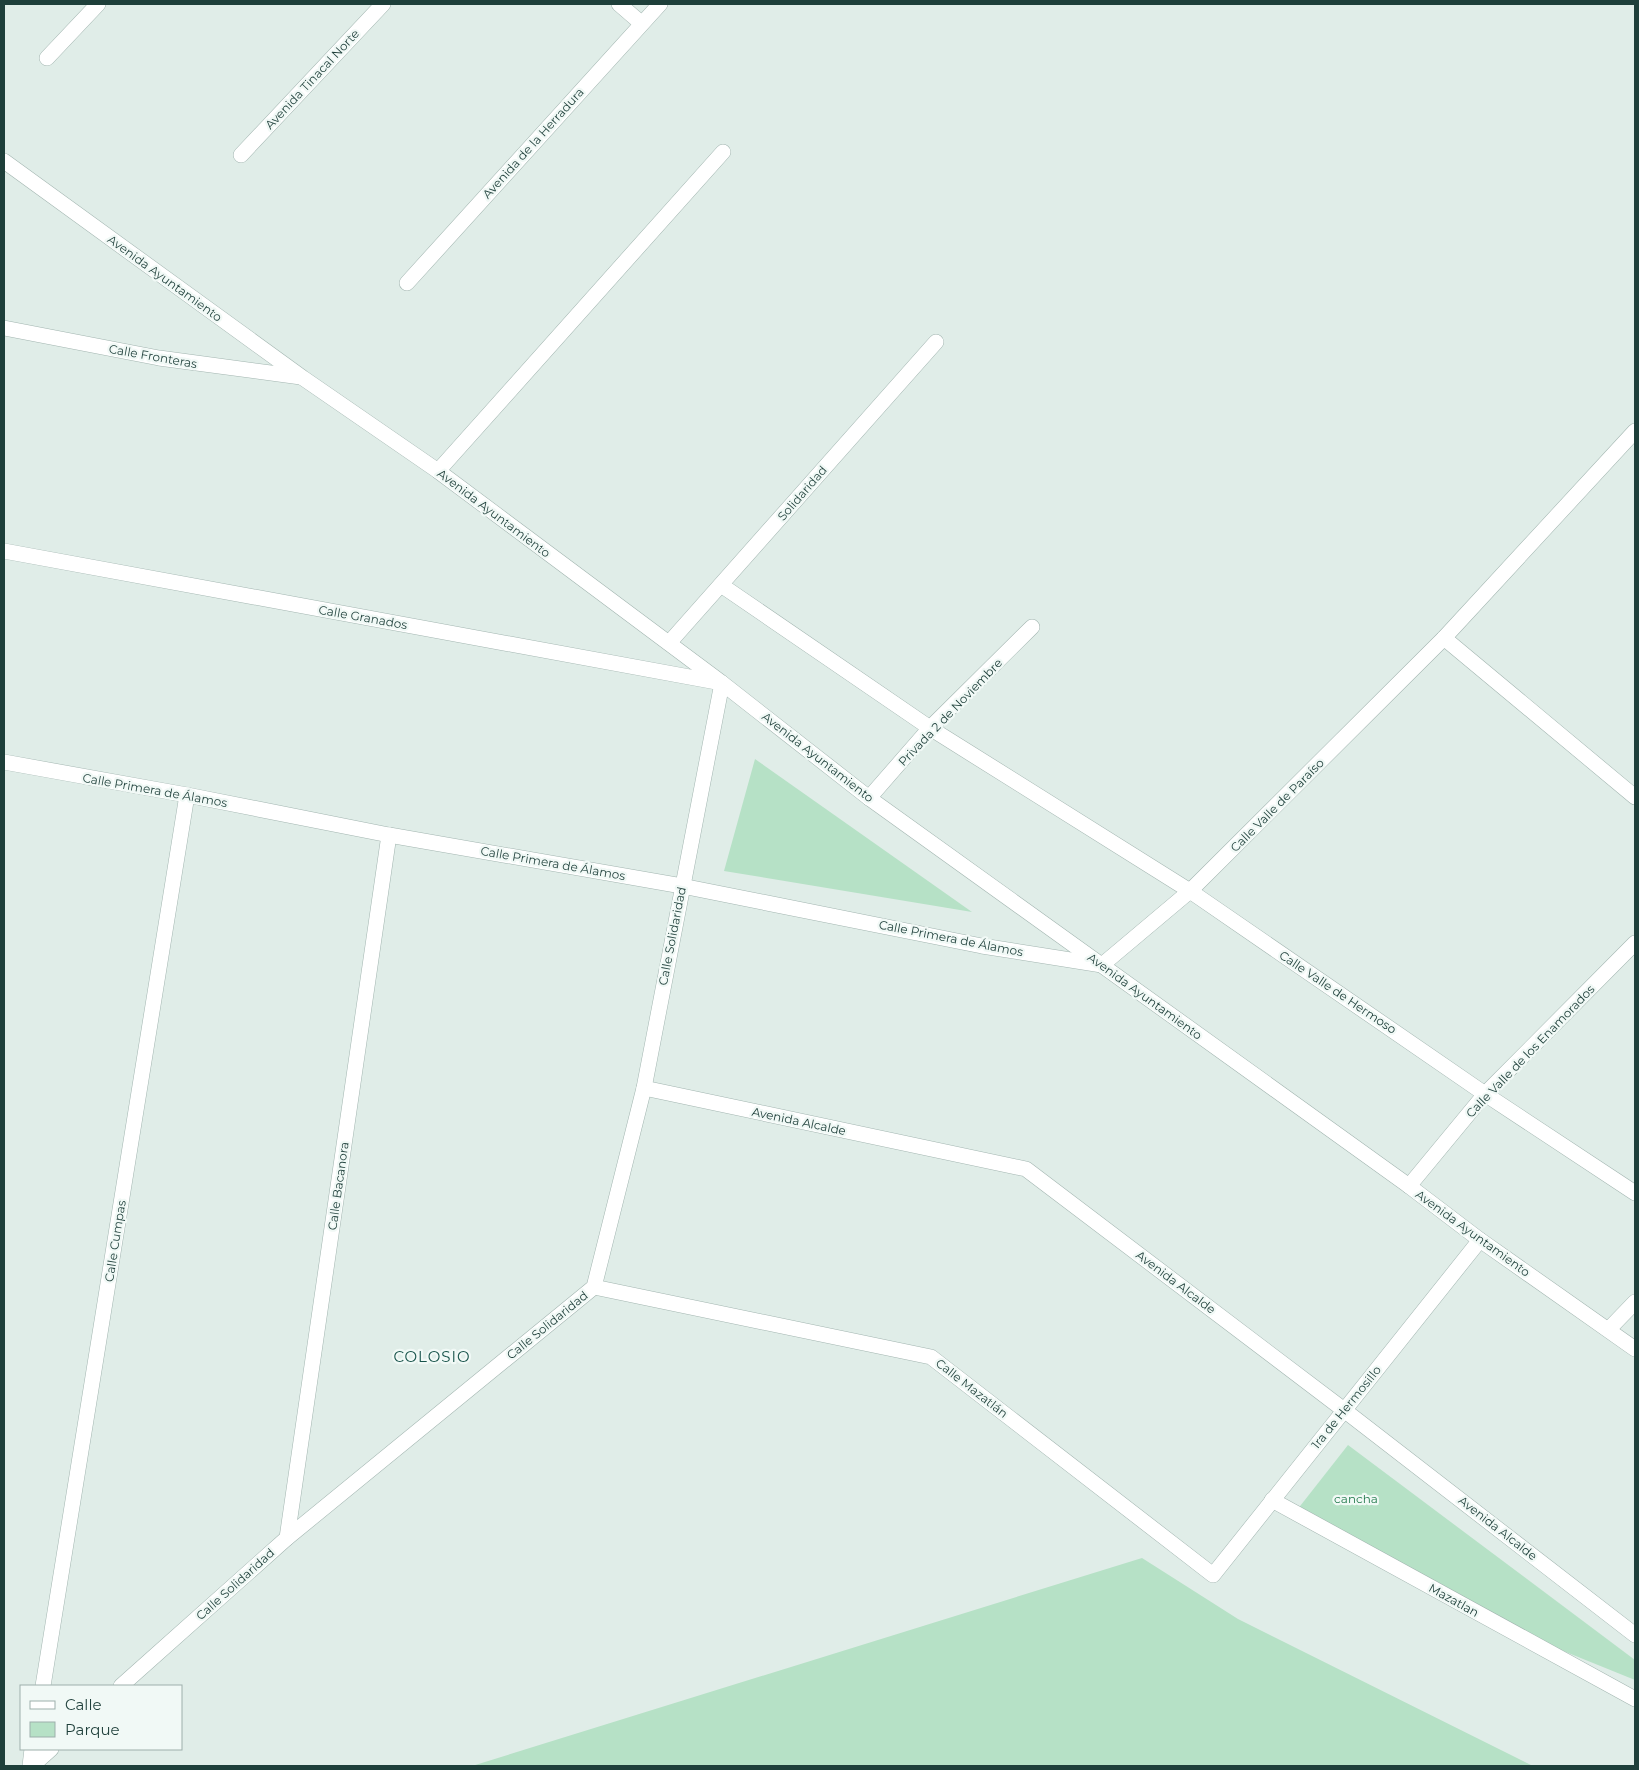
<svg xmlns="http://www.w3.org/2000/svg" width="1639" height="1770" font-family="Montserrat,sans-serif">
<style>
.green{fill:#b6e1c6}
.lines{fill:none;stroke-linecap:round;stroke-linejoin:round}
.street-casing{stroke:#a2b5b0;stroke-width:16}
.street{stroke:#fff;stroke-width:15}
.labels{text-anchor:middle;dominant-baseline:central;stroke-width:4.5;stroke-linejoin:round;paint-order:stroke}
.street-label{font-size:12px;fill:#1e3f3a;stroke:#f1f9f6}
.park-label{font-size:12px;fill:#247b4e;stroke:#f1f9f6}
.quarter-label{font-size:15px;letter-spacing:1px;fill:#18544b;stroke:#f1f9f6}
</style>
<rect width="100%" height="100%" fill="#e0ede8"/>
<g class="green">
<polygon points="755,759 972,912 724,871"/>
<polygon points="1348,1445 1635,1660 1635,1680 1551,1646 1297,1510"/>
<polygon points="1142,1558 1238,1619 1533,1766 472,1766"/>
</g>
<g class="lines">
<defs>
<g id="street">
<polyline points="619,4 641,23"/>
<polyline points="47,58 98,4"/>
<polyline points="241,155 383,4"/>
<polyline points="4,161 303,378 438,471 722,683 869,798 1409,1186 1480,1240 1635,1349"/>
<polyline points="407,283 660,4"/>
<polyline points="4,328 159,358 301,377"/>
<polyline points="438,471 723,152"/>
<polyline points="4,551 722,683 644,1088 594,1287 287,1538 121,1686"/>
<polyline points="721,585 930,728 1190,891 1485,1094 1635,1193"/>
<polyline points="1444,638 1635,797"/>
<polyline points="669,643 936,342"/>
<polyline points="4,762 187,795 389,835 682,886 982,946 1102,965 1190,891 1444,638 1635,431"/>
<polyline points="869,798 930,728 1032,627"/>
<polyline points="644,1088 1026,1169 1344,1410 1635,1635"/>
<polyline points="1409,1186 1485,1094 1635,943"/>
<polyline points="594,1287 931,1357 1213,1575 1480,1240"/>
<polyline points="1609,1329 1635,1302"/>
<polyline points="1272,1500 1635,1699"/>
<polyline points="287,1538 389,835"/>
<polyline points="43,1686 187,795"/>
<polyline points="30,1766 32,1749"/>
<polyline points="32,1766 51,1749"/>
</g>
</defs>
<use href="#street" class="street-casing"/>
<use href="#street" class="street"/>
</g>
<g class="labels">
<g class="street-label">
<text transform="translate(312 79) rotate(-47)">Avenida Tinacal Norte</text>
<text transform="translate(533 143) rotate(-48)">Avenida de la Herradura</text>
<text transform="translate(165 278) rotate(36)">Avenida Ayuntamiento</text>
<text transform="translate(153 356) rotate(10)">Calle Fronteras</text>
<text transform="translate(802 493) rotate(-49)">Solidaridad</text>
<text transform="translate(494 513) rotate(37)">Avenida Ayuntamiento</text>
<text transform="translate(363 617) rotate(10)">Calle Granados</text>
<text transform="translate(950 712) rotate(-46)">Privada 2 de Noviembre</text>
<text transform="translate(818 757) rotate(38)">Avenida Ayuntamiento</text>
<text transform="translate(155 790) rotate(10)">Calle Primera de Álamos</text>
<text transform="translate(1277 805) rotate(-45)">Calle Valle de Paraíso</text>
<text transform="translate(553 863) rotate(10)">Calle Primera de Álamos</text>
<text transform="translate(672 936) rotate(-79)">Calle Solidaridad</text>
<text transform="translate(951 938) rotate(11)">Calle Primera de Álamos</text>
<text transform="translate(1338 992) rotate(34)">Calle Valle de Hermoso</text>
<text transform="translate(1145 996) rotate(36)">Avenida Ayuntamiento</text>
<text transform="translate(1530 1051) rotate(-46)">Calle Valle de los Enamorados</text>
<text transform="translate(799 1121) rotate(12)">Avenida Alcalde</text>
<text transform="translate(338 1186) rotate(-82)">Calle Bacanora</text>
<text transform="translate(1473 1233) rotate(36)">Avenida Ayuntamiento</text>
<text transform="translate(115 1241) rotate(-81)">Calle Cumpas</text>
<text transform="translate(1176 1282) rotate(37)">Avenida Alcalde</text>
<text transform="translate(547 1325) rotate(-39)">Calle Solidaridad</text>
<text transform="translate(972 1388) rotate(38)">Calle Mazatlán</text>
<text transform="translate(1346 1407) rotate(-51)">1ra de Hermosillo</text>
<text transform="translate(1498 1528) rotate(38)">Avenida Alcalde</text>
<text transform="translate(235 1584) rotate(-42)">Calle Solidaridad</text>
<text transform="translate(1454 1600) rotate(29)">Mazatlan</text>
</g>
<g class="park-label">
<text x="1356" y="1498">cancha</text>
</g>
<g class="quarter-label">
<text x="432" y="1356">COLOSIO</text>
</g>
</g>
<rect width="1639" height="1770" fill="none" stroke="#1e3f3a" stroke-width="10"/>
<rect x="20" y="1685" width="162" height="65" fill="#f1f9f6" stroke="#9dafab"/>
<rect x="30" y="1701" width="25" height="8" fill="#ffffff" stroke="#9dafab"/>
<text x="65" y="1710" font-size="15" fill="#1e3f3a">Calle</text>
<rect x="30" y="1722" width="25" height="15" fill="#b6e1c6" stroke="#9dafab"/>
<text x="65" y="1735" font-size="15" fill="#1e3f3a">Parque</text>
</svg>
